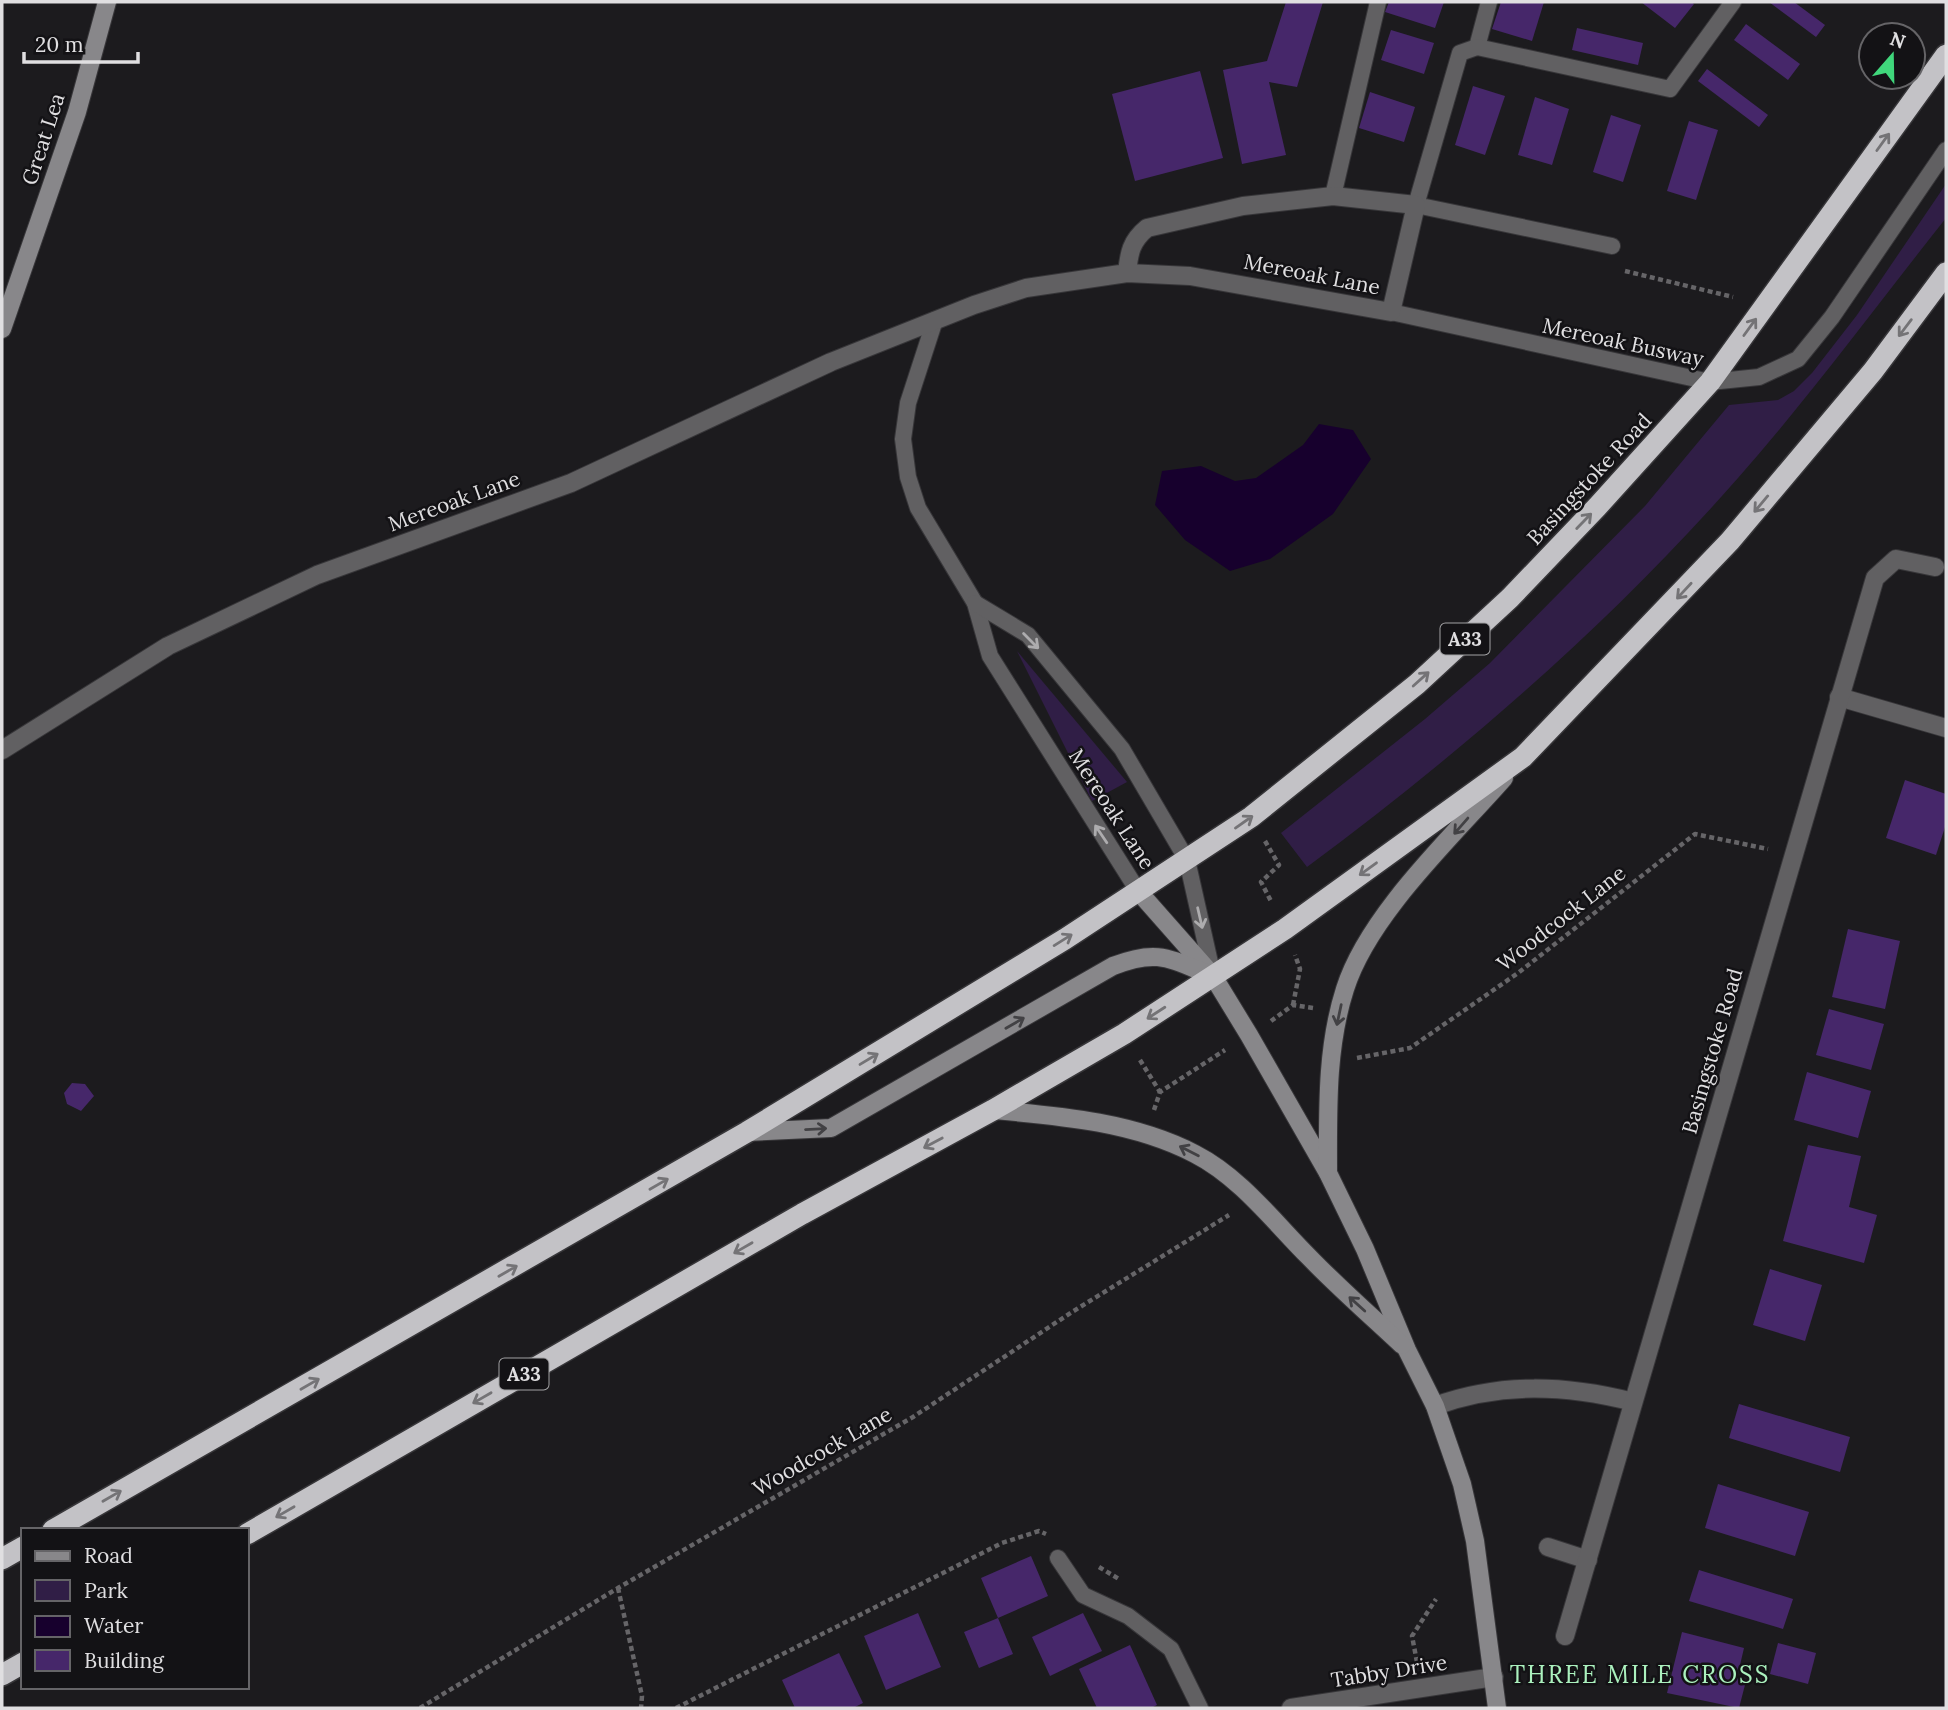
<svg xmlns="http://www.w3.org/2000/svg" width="1948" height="1710" font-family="Lora,serif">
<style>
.green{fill:#301e46}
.water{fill:#17002d}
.building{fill:#46276a}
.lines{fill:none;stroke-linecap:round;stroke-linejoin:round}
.lane-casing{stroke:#373639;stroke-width:18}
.street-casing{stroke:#373639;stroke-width:20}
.secondary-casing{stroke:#373639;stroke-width:20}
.highway-casing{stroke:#373639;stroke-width:24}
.path{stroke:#666568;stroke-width:4.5;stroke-dasharray:5 3.5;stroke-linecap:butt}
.lane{stroke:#616062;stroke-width:16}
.street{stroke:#616062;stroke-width:18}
.secondary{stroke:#88878a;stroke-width:18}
.highway{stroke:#c3c2c6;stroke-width:21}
.oneway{stroke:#747376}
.oneway2{stroke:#adacae}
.oneway3{stroke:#424144}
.labels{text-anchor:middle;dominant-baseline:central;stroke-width:5;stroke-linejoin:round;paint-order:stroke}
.shield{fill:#131215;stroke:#a2a2a4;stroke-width:2}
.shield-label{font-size:19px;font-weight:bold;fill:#e0dfe1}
.street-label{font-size:21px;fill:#e0dfe1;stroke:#131215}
.quarter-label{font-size:24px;letter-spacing:2px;fill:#abf1be;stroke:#131215}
</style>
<rect width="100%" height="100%" fill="#1c1b1e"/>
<g class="green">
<path d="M 1946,184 L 1946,218 C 1877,305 1812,394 1738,478 C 1610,624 1462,752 1307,867 L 1281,833 L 1425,719 L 1490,663 L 1645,506 L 1729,405 L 1778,400 L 1794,391 L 1812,373 L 1857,315 Z"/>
<polygon points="1017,651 1127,782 1092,801"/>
</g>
<polygon class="water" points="1319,424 1353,430 1371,459 1333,514 1270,559 1230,571 1185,540 1155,505 1162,471 1201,466 1235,481 1256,478 1303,445"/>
<g class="building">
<polygon points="1286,2 1323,2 1297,87 1269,82 1286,155 1242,164 1223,70 1267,61"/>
<polygon points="1389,2 1444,2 1435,28 1385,12"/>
<polygon points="1501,2 1544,2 1532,41 1492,29"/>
<polygon points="1641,2 1691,2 1694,4 1675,28"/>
<polygon points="1769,2 1794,2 1825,25 1816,37"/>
<polygon points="1746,24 1800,64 1788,80 1734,40"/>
<polygon points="1577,28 1643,43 1638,65 1572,50"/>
<polygon points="1391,30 1434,43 1424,74 1381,60"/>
<polygon points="1707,69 1768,115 1759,127 1698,81"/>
<polygon points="1200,71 1223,158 1135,181 1112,94"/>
<polygon points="1473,86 1505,96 1485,155 1455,145"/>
<polygon points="1370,92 1415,107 1404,142 1359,128"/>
<polygon points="1535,97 1569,109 1552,165 1518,155"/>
<polygon points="1611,115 1641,125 1623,182 1593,172"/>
<polygon points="1689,121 1718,130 1696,200 1667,191"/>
<polygon points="1905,780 1946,794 1946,824 1936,855 1886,838"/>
<polygon points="1848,929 1900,941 1885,1009 1832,997"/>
<polygon points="1829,1009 1884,1024 1871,1070 1816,1055"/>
<polygon points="1807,1072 1871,1091 1858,1138 1794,1120"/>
<polygon points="72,1083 85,1084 94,1096 81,1111 67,1104 64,1093"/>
<polygon points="1808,1145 1861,1156 1849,1207 1877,1215 1864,1263 1783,1241"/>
<polygon points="1770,1269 1822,1285 1805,1341 1753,1325"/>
<polygon points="1739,1404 1850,1437 1840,1472 1729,1438"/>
<polygon points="1718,1484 1809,1512 1795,1556 1705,1528"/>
<polygon points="1031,1556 1048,1596 998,1618 1013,1654 979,1668 964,1632 998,1618 981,1578"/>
<polygon points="1699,1570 1793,1599 1783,1629 1689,1601"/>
<polygon points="918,1613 941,1667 886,1690 864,1636"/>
<polygon points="1083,1613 1102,1651 1050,1676 1032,1637"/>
<polygon points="1682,1632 1744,1648 1737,1678 1746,1681 1739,1708 1667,1693"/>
<polygon points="1778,1643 1816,1653 1808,1684 1770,1674"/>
<polygon points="1130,1645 1157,1705 1151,1708 1097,1708 1079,1669"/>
<polygon points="839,1653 863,1703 853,1708 795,1708 782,1680"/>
</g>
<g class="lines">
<defs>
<g id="lane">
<polyline points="1489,2 1477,47 1460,53 1416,205 1612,246"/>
<polyline points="1477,47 1670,89 1733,2"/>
<polyline points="1333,196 1378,2"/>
<polyline points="1391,312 1710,382 1759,377 1798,359 1832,317 1946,150"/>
<polyline points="935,320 908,403 903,439 908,477 918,508 975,603 990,656 1138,891"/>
<polyline points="975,603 1028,635 1122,749 1187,860 1213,976"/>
<polyline points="1058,1558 1083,1595 1128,1616 1171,1649 1200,1708"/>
</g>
<g id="street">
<polyline points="1839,697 1946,728"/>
<path d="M 2,750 L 168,646 L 317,575 L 571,483 L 831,362 L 974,305 L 1026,288 L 1127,273 L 1190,276 L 1391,312 L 1416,205 L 1333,196 L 1243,206 L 1147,228 C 1131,241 1129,253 1127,273"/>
<path d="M 1435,1406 C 1501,1382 1566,1385 1633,1402"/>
<polyline points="1548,1547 1588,1560"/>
<polyline points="1565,1636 1875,578 1896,559 1935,567"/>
<polyline points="1291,1708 1494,1677"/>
</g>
<g id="secondary">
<polyline points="2,329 77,112 107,2"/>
<polyline points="1138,891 1213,976 1249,1035 1328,1173 1365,1249 1407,1350 1435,1406 1462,1484 1475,1541 1497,1708"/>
<path d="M 993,1110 C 1060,1116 1134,1122 1195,1154 C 1240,1177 1274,1222 1309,1257 C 1339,1288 1371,1316 1402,1345"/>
<path d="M 747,1132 L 831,1128 L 1113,966 C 1157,949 1168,958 1210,975"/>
<path d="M 1328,1173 C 1328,1111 1326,1048 1345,989 C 1368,915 1453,836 1504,778"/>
</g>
<g id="highway">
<polyline points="53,1530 747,1132 1065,939 1251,817 1417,684 1510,598 1597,507 1710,382 1946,55"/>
<polyline points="247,1534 802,1214 993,1110 1124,1034 1285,929 1523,757 1730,541 1873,371 1946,273"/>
<polyline points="2,1559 23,1547"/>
<polyline points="2,1675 23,1663"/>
</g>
</defs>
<use href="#lane" class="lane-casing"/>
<use href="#street" class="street-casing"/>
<use href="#secondary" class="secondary-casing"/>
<use href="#highway" class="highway-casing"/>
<g class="path">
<polyline points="1625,271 1733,297"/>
<polyline points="1265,841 1279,865 1261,882 1272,903"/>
<polyline points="1293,1005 1300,969 1295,955"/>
<polyline points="1271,1021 1293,1005 1313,1008"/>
<polyline points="1357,1058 1410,1048 1518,973 1695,834 1768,849"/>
<polyline points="1140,1060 1160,1092"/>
<polyline points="1154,1110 1160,1092 1225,1050"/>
<polyline points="1099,1567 1119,1579"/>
<polyline points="618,1588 642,1696 641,1708"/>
<polyline points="1417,1662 1412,1636 1436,1599"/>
<polyline points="420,1708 618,1588 913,1417 1072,1312 1229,1215"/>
<polyline points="676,1708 1002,1543 1039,1531 1046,1534"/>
</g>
<use href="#lane" class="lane"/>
<use href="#street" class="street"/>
<use href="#secondary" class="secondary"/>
<use href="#highway" class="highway"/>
</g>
<defs><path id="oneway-shaft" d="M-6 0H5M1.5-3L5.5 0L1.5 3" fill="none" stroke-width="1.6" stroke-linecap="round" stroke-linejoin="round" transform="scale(1.75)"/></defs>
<g class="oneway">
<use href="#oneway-shaft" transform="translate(1883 142) rotate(-54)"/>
<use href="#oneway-shaft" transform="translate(1750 327) rotate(-54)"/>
<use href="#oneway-shaft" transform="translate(1905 328) rotate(127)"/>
<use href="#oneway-shaft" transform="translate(1761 504) rotate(130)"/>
<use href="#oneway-shaft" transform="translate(1584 521) rotate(-46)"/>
<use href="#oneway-shaft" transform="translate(1684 591) rotate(133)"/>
<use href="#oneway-shaft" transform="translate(1421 679) rotate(-42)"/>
<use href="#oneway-shaft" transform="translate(1244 822) rotate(-35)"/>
<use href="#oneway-shaft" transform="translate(1368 869) rotate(144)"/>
<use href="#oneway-shaft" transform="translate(1063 940) rotate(-32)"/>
<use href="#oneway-shaft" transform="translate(1156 1013) rotate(147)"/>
<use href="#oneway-shaft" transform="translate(869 1059) rotate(-31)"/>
<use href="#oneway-shaft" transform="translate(933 1143) rotate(152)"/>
<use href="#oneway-shaft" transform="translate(659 1184) rotate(-30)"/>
<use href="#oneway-shaft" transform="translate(743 1248) rotate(150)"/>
<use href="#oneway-shaft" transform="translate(508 1271) rotate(-30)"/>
<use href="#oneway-shaft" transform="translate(310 1384) rotate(-30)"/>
<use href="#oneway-shaft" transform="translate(482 1398) rotate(150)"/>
<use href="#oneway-shaft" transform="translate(112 1496) rotate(-30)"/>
<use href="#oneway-shaft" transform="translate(285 1512) rotate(150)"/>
</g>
<g class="oneway2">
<use href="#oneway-shaft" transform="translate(1031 641) rotate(45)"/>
<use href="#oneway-shaft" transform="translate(1101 834) rotate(-124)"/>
<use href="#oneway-shaft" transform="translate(1200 918) rotate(77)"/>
</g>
<g class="oneway3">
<use href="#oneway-shaft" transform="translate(1461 826) rotate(131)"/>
<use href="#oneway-shaft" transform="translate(1339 1015) rotate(102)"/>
<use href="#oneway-shaft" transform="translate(1015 1023) rotate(-30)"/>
<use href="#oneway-shaft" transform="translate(816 1129) rotate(-3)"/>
<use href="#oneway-shaft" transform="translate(1189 1151) rotate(-153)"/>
<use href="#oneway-shaft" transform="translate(1357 1304) rotate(-138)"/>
</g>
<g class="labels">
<g class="shield">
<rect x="1440.5" y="623.5" width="49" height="31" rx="5"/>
<rect x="499.5" y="1358.5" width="49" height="31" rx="5"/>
</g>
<g class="shield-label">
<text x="1465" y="639">A33</text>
<text x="524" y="1374">A33</text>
</g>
<g class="street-label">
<text transform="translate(43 139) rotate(-72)">Great Lea</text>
<text transform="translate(1312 274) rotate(11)">Mereoak Lane</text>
<text transform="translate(1623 342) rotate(12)">Mereoak Busway</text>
<text transform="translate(1589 479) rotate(-47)">Basingstoke Road</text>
<text transform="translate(454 501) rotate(-20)">Mereoak Lane</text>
<text transform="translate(1112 809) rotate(57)">Mereoak Lane</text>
<text transform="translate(1561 918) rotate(-38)">Woodcock Lane</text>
<text transform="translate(1712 1051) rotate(-74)">Basingstoke Road</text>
<text transform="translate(822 1451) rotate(-30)">Woodcock Lane</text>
<text transform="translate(1389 1671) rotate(-9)">Tabby Drive</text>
</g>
<g class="quarter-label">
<text x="1640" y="1674">THREE MILE CROSS</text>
</g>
</g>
<rect width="1948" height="1710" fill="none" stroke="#e0dfe1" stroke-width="7"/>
<rect x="21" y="1528" width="228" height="161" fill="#131215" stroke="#656467" stroke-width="2"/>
<rect x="35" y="1551" width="35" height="10" fill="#88878a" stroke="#656467" stroke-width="2"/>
<text x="84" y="1563" font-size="21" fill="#e0dfe1">Road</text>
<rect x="35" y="1580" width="35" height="21" fill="#301e46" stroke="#656467" stroke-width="2"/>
<text x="84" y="1598" font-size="21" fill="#e0dfe1">Park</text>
<rect x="35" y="1616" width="35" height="21" fill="#17002d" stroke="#656467" stroke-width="2"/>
<text x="84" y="1633" font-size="21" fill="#e0dfe1">Water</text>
<rect x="35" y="1650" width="35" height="21" fill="#46276a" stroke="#656467" stroke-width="2"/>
<text x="84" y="1668" font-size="21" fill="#e0dfe1">Building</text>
<g transform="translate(1892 56) rotate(20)"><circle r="33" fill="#131215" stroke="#656467" stroke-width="2"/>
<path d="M0-5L12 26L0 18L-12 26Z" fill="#40d77c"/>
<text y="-10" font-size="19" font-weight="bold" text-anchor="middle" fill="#e0dfe1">N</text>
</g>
<path d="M24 52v10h114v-10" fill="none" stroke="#e0dfe1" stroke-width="3.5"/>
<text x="35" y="52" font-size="21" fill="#e0dfe1" stroke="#131215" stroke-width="5" paint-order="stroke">20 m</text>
</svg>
